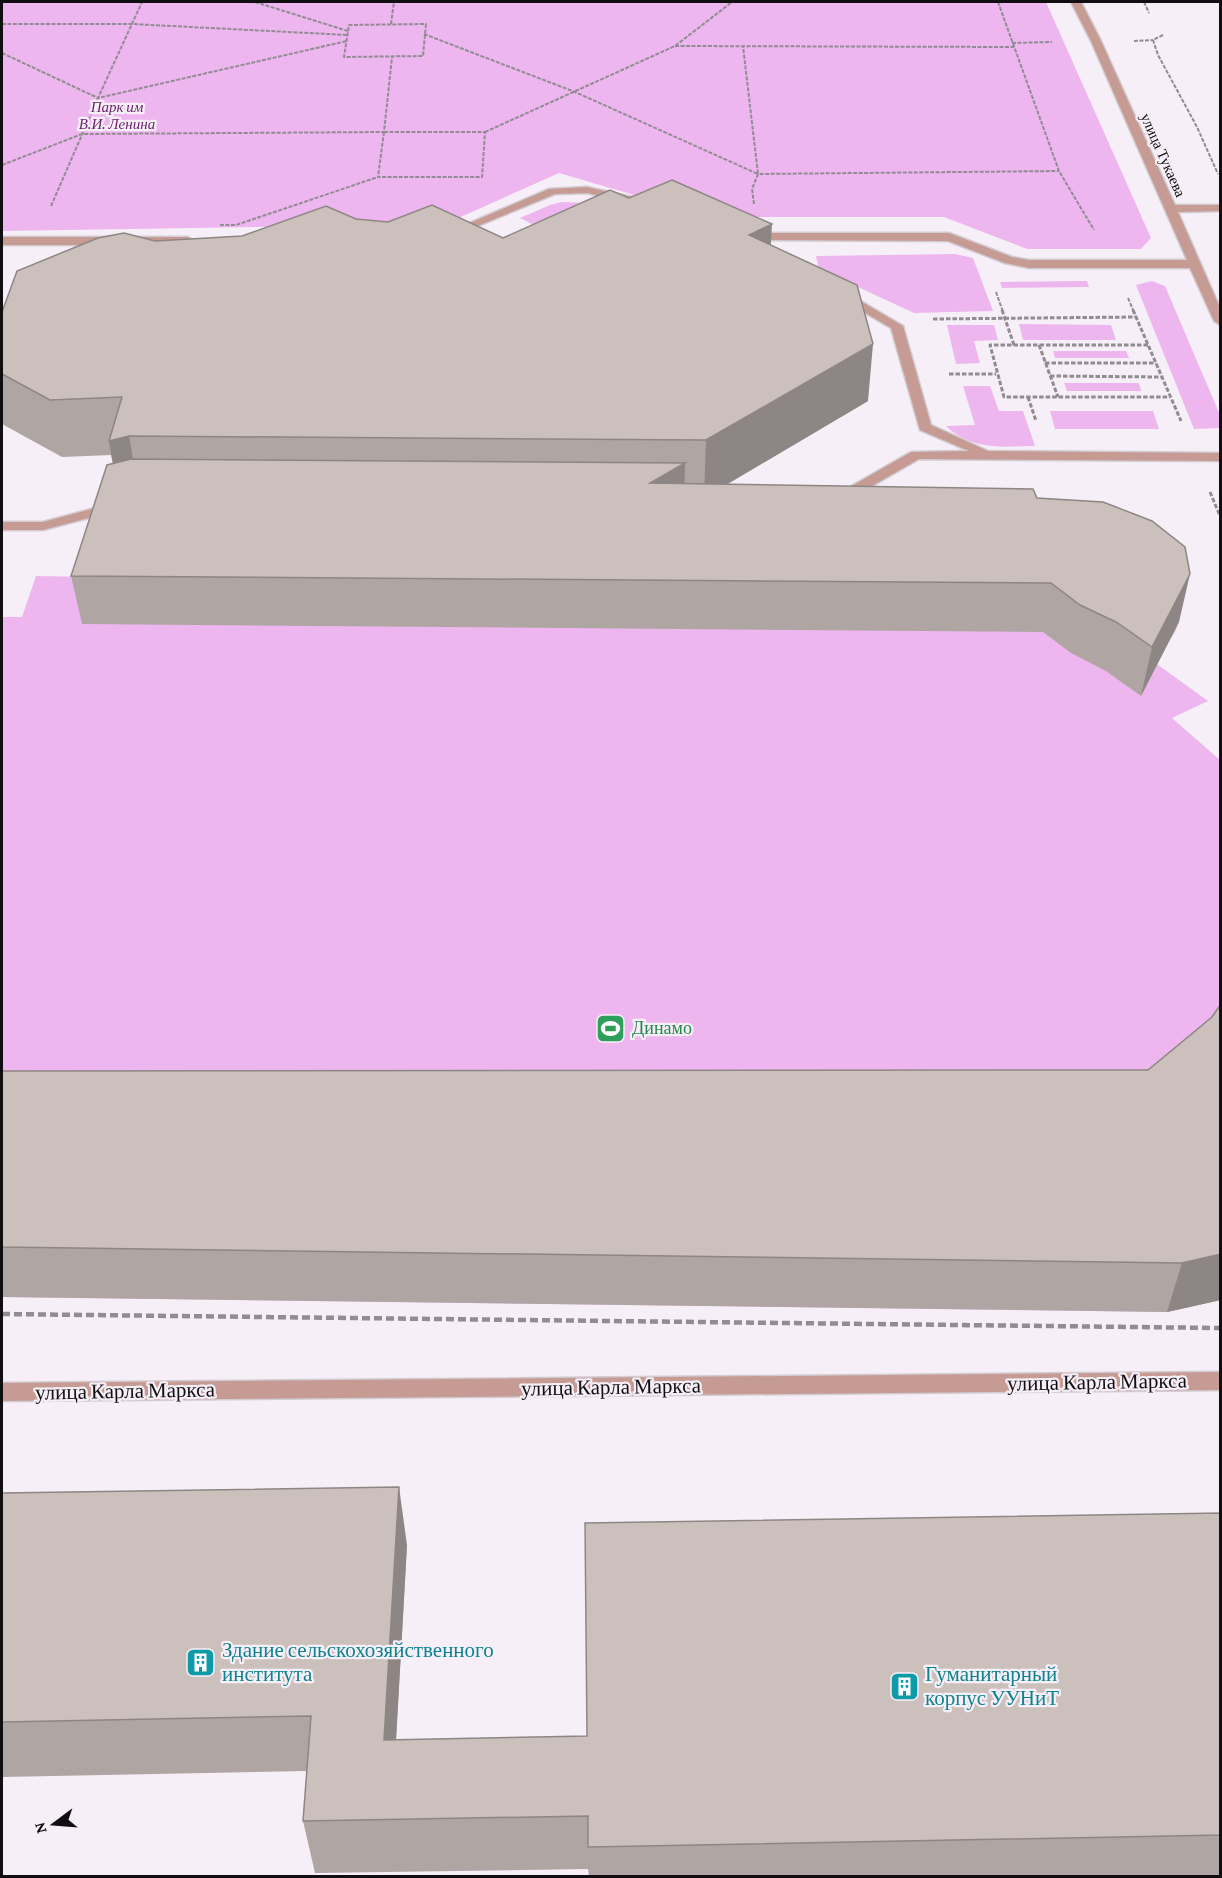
<svg xmlns="http://www.w3.org/2000/svg" width="1222" height="1878" font-family="'Crimson Pro',serif">
<style>
.green{fill:#eeb6ef}
.lines{fill:none;stroke-linecap:round;stroke-linejoin:round}
.minor-casing{stroke:#d2cbd2;stroke-width:3}
.path-far2{stroke:#918c91;stroke-width:2;stroke-dasharray:4 1.5;stroke-linecap:butt}
.path-far1{stroke:#918c91;stroke-width:3;stroke-dasharray:4.5 2;stroke-linecap:butt}
.path{stroke:#918c91;stroke-width:4.5;stroke-dasharray:8 4;stroke-linecap:butt}
.minor{fill:#c59b93;fill-rule:evenodd}
.wall{fill:#afa5a2}
.shaded-wall{fill:#8e8684}
.building{fill:#cbc0bc;stroke:#8e8684;stroke-width:1.5}
.labels{text-anchor:middle;dominant-baseline:central;stroke-width:4.5;stroke-linejoin:round;paint-order:stroke}
.far-park-label{font-size:15px;font-style:italic;fill:#6a1f6d;stroke:#f7eff7}
.far-street-label{font-size:15px;fill:#100e10;stroke:#f7eff7}
.leisure-label{font-size:18px;fill:#27864d;stroke:#f7eff7;text-anchor:start}
.near-street-label{font-size:21px;fill:#100e10;stroke:#f7eff7}
.near-culture-label{font-size:21px;fill:#0d838f;stroke:#f7eff7;text-anchor:start}
</style>
<rect width="100%" height="100%" fill="#f7eff7"/>
<g class="green">
<polygon points="2,2 1046,2 1151,238 1141,249 1027,249 944,217 709,217 559,173 445,224 2,231"/>
<polygon points="562,202 588,203 536,226 520,218 550,205"/>
<polygon points="955,254 973,258 993,311 914,313 819,269 816,256"/>
<polygon points="1087,281 1089,287 1002,288 1000,282"/>
<polygon points="1152,281 1165,286 1220,415 1220,428 1194,429 1136,285"/>
<polygon points="1019,324 1111,325 1116,340 1023,340"/>
<polygon points="947,325 994,325 998,340 974,341 980,363 956,364"/>
<polygon points="1053,351 1126,351 1129,358 1055,358"/>
<polygon points="1064,383 1139,383 1141,391 1067,391"/>
<path d="M 963,386 L 990,386 L 999,411 L 1023,411 L 1035,446 C 1002,447 971,450 946,426 L 975,425 Z"/>
<polygon points="1050,411 1153,411 1159,429 1055,429"/>
<path d="M 36,576 L 1174,596 C 1182,633 1177,633 1150,659 L 1208,701 L 1172,718 L 1220,760 L 1220,1300 L 1167,1312 L 2,1297 L 2,617 L 22,617 Z"/>
</g>
<g class="lines">
<defs>
<g id="minor">
<polygon points="1071,2 1081,2 1101,41 1175,205 1220,205 1220,211 1178,212 1220,308 1220,325 1214,321 1190,268 1029,268 1005,263 948,241 744,240 744,234 748,233 949,233 1012,257 1029,260 1187,260 1091,41"/>
<polygon points="587,187 632,197 634,199 628,202 587,193 555,194 456,235 448,235 446,233 549,189"/>
<polygon points="2,237 188,237 194,241 188,245 2,245"/>
<polygon points="842,290 903,326 931,425 988,451 1220,453 1220,461 919,459 846,501 836,501 834,498 836,495 911,452 969,451 920,430 891,328 838,297 836,294"/>
<polygon points="114,503 121,507 119,510 43,530 2,530 2,522 43,522"/>
<polygon points="1220,1372 1220,1390 2,1401 2,1383"/>
</g>
</defs>
<use href="#minor" class="minor-casing"/>
<g class="path-far2">
<polyline points="255,2 348,31"/>
<polyline points="998,2 1059,171 1094,230"/>
<polyline points="1144,2 1149,13"/>
<polyline points="2,24 132,24 348,35"/>
<polyline points="391,24 394,2"/>
<polygon points="426,24 423,56 344,57 349,25"/>
<polyline points="424,34 575,92 758,174 743,46"/>
<polyline points="1163,35 1153,40 1158,55 1197,127 1218,174"/>
<polyline points="1134,41 1153,40"/>
<polyline points="1012,43 1052,42"/>
<polyline points="675,46 1014,47"/>
<polyline points="2,53 98,98 142,2"/>
<polygon points="384,132 485,132 482,177 378,177"/>
<polyline points="485,132 675,46 732,2"/>
<polyline points="2,165 82,134 384,132 392,57"/>
<polyline points="754,204 752,189 758,174 1059,171"/>
<polyline points="51,206 98,98 347,41"/>
<polyline points="220,225 236,225 378,177"/>
<polyline points="996,292 1003,312"/>
<polyline points="1128,298 1134,312"/>
</g>
<g class="path-far1">
<polyline points="1002,310 1014,345"/>
<polyline points="1133,310 1181,421"/>
<polyline points="933,319 1136,317"/>
<polyline points="1039,345 1058,397"/>
<polyline points="1148,345 990,345 1004,397 1170,397"/>
<polyline points="1045,363 1156,363"/>
<polyline points="949,374 996,374"/>
<polyline points="1050,376 1161,377"/>
<polyline points="1028,397 1036,421"/>
<polyline points="1210,492 1220,516"/>
</g>
<polyline class="path" points="2,1314 1220,1328"/>
<use href="#minor" class="minor"/>
</g>
<g class="wall">
<polygon points="629,198 771,245 868,401 727,484 1037,498 1179,622 1141,696 1106,671 1071,653 1043,632 82,624 71,576 113,464 111,455 62,457 2,424 2,312 155,241 242,236 356,219 503,238"/>
<polygon points="1221,1004 1221,1300 1167,1312 2,1297 2,1071 1148,1070 1212,1017"/>
<polygon points="2,1493 407,1545 396,1740 587,1736 1221,1513 1221,1876 589,1876 588,1869 315,1873 303,1821 307,1771 2,1777"/>
</g>
<g class="shaded-wall">
<polygon points="772,224 769,278 749,235"/>
<polygon points="873,344 868,401 704,498 706,440"/>
<polygon points="129,436 139,494 119,499 109,441"/>
<polygon points="685,463 684,510 650,483"/>
<polygon points="1190,574 1179,622 1141,696 1152,647"/>
<polygon points="1221,1254 1221,1300 1167,1312 1182,1263"/>
<polygon points="399,1487 407,1545 393,1794 384,1740"/>
</g>
<g class="building">
<polygon points="672,180 772,224 749,235 857,285 873,344 706,440 129,436 109,441 122,397 50,400 2,374 2,312 17,271 98,238 124,233 155,241 242,236 326,206 356,219 388,222 432,205 503,238 610,190 629,198"/>
<polygon points="131,459 685,463 650,483 1033,489 1037,498 1103,502 1152,521 1185,547 1190,574 1152,647 1116,622 1080,605 1051,583 71,576 107,465"/>
<polygon points="1221,1004 1221,1254 1182,1263 2,1247 2,1071 1148,1070 1212,1017"/>
<polygon points="399,1487 384,1740 587,1736 585,1523 1221,1513 1221,1835 588,1847 588,1816 303,1821 311,1716 2,1722 2,1493"/>
</g>
<defs>
<symbol id="stadium-square" viewBox="-11 -11 22 22"><rect x="-9" y="-9" width="18" height="18" rx="4" fill="#2e9e5b" stroke="#f7eff7"/><path d="M0-5a6.5 5 0 1 0 0 10a6.5 5 0 1 0 0-10ZM-3.5-1.8h7v3.6h-7Z" fill="#fff"/></symbol>
<symbol id="building-square" viewBox="-11 -11 22 22"><rect x="-9" y="-9" width="18" height="18" rx="4" fill="#0f9aa8" stroke="#f7eff7"/><path d="M-4-6H4V6H1V3H-1V6H-4ZM-2.5-4.3h1.7v1.8h-1.7ZM.8-4.3h1.7v1.8H.8ZM-2.5-1h1.7V.8h-1.7ZM.8-1h1.7V.8H.8Z" fill="#fff"/></symbol>
</defs>
<g fill-rule="evenodd">
<use href="#stadium-square" x="594" y="1012" width="33" height="33"/>
<use href="#building-square" x="184" y="1646" width="33" height="33"/>
<use href="#building-square" x="888" y="1670" width="33" height="33"/>
</g>
<g class="labels">
<g class="far-park-label">
<text x="117" y="107">Парк им<tspan x="117" dy="17">В.И. Ленина</tspan></text>
</g>
<g class="far-street-label">
<text transform="translate(1163 155) rotate(66)">улица Тукаева</text>
</g>
<g class="leisure-label">
<text x="632" y="1028">Динамо</text>
</g>
<g class="near-street-label">
<text transform="translate(1097 1382) rotate(-1)">улица Карла Маркса</text>
<text transform="translate(611 1387) rotate(-1)">улица Карла Маркса</text>
<text transform="translate(125 1391) rotate(-1)">улица Карла Маркса</text>
</g>
<g class="near-culture-label">
<text x="222" y="1650">Здание сельскохозяйственного<tspan x="222" dy="24">института</tspan></text>
<text x="925" y="1674">Гуманитарный<tspan x="925" dy="24">корпус УУНиТ</tspan></text>
</g>
</g>
<rect width="1222" height="1878" fill="none" stroke="#100e10" stroke-width="6"/>
<g transform="translate(54 1824) rotate(254)" stroke="#f7eff7" stroke-width="4.5" paint-order="stroke">
<path d="M0-4.5L10 22L0 15L-10 22Z" fill="#100e10"/>
<text y="-9" font-size="16" font-weight="bold" text-anchor="middle" fill="#100e10">N</text>
</g>
</svg>
